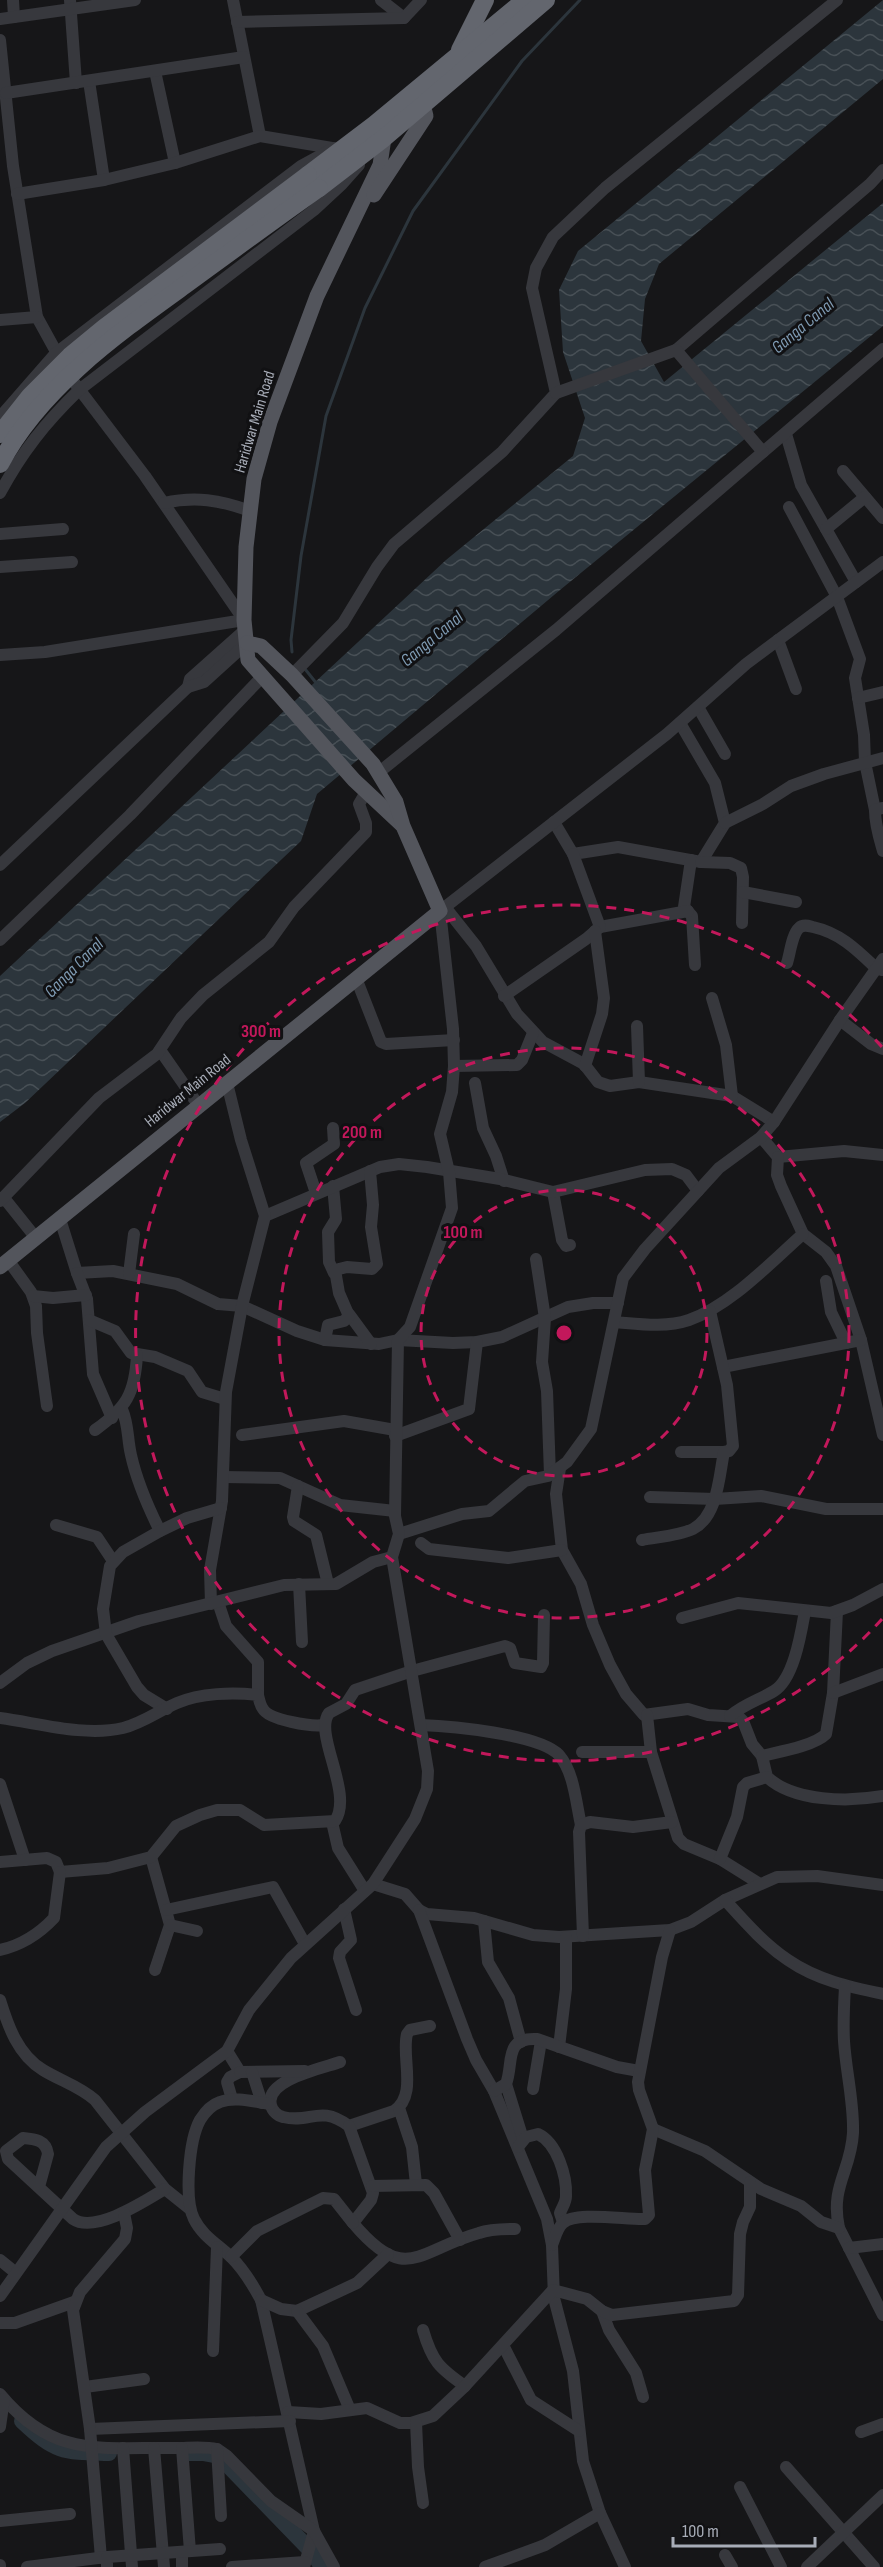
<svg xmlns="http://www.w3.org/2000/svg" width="883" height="2567" font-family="'Sofia Sans Condensed',sans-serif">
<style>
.water{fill:url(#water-waves)}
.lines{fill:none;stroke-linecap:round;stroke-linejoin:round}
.stream{stroke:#2c353c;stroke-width:3}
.river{stroke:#2c353c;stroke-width:16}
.minor{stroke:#37383d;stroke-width:12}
.major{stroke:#53555c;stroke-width:15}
.highway{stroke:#63666e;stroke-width:18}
.highway-bridge{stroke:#63666e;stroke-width:18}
.ring{fill:none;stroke:#c2185b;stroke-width:3;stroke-dasharray:10 8}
.labels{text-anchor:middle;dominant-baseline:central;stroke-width:6;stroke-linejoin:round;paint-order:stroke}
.street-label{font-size:16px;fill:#a8adb8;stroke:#111113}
.water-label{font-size:18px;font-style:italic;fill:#7f9bb3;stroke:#111113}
.centre{fill:#c2185b;stroke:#111113;stroke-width:3}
.ring-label{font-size:18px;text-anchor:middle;font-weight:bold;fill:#c2185b;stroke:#111113;stroke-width:6;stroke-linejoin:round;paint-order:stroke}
</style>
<defs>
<pattern id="water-waves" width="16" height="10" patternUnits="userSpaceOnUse" patternTransform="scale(1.5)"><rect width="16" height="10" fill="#2c353c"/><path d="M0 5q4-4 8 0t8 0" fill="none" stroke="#485056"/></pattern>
</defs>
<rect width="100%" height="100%" fill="#161618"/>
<polygon class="water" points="883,0 883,79 659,264 645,299 641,341 664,382 883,203 883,326 560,590 317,794 301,841 25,1103 0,1122 0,976 446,560 573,456 585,418 563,352 559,290 578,251"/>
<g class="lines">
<g class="stream">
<polyline points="292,652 291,640 301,556 326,416 365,308 413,211 522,61 580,0"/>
<polyline points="305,669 317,684"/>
</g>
<g class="river">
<path d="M 22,2421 C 56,2453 63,2452 109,2453"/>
<polyline points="186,2453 203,2453 219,2456 314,2554 322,2567"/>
</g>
<g class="minor">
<polyline points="13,0 14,17"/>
<polyline points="70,0 76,83"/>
<polyline points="233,0 260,136"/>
<polyline points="381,0 404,18"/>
<polyline points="0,19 135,0"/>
<polyline points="237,22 404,18 421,0"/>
<polyline points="0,40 13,166 37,317 70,377 145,476 244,620 45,652 0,655"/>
<polyline points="155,71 175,163"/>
<polyline points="89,81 104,180"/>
<polyline points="6,93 244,57"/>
<polyline points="17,194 104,180 175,163 260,136 332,148"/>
<polyline points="0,320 37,317"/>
<polyline points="676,350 870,184 883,170"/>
<polyline points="0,417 56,353 301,166 334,148"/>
<polyline points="786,434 801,485 856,582"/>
<polyline points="763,452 883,349"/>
<polyline points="843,471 883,518"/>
<path d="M 0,493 C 22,452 45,423 79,390 L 314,210 L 342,184 L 359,165"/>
<path d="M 164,503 C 195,496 220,500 250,511"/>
<polyline points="789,507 837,597 860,659 855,678 864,735 865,762 875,810"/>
<polyline points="826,529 865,497"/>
<polyline points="0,534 63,529"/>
<polyline points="0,567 72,562"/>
<polyline points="778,640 796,689"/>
<polyline points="292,675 343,623 377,567 394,544 502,452 556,393 532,288 536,268 553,237 605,188 837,0"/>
<polyline points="188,687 190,679 245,630"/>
<polyline points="858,698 883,692"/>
<polyline points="698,707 725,754"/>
<polyline points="378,773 556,630 763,452 676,350 556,393"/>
<path d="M 882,808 L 875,810 C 875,825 879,837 883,851"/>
<polyline points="554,822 573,854 618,847 701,862 725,823 715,783 680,723"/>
<polyline points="725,823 763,804 791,786 824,774 883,758"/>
<polyline points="691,860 684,907 692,916 695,965"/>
<polyline points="701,862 730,863 741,868 743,877 742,923"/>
<polyline points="0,865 188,687 204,682 247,643"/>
<polyline points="743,892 796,902"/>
<polyline points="445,907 476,946 517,1014 543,1042 584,1064 598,1082 610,1086 639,1082 732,1096 774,1122"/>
<polyline points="600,927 688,911"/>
<polyline points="0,940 130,815 262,677"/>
<path d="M 787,963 C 790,954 792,934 799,928 C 803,924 809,926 813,927 C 840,933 856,949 876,968 L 882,970"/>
<polyline points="356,978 381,1042 386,1044 454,1040"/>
<polyline points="504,996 586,939 600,927 573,854"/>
<polyline points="712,998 726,1045 732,1096"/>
<polyline points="840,1020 871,1044 883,1049"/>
<polyline points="637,1026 639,1082"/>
<polyline points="160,1050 199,1106"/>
<polyline points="454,1066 517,1065 522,1060 533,1033"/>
<polyline points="585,1066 602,1014 604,998 595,931"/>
<polyline points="475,1083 483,1128 496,1156 504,1181"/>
<polyline points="761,1137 778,1157 844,1151 883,1155"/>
<polyline points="778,1157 777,1175 781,1186 803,1234 826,1252 836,1266 861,1340 883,1435"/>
<polyline points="333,1186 336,1219 328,1232 329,1262 334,1273"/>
<polyline points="553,1192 562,1240 566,1246 570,1245"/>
<polyline points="316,1193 306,1163 334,1144 333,1128"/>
<polyline points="4,1198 36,1238"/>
<polyline points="0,1201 99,1098 157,1054 181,1018 203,995 269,942 294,907 366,832 366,823 359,804 366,792"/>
<polyline points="265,1216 380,1167 399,1164 427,1167 500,1179 553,1192 645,1170 672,1169 686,1175 698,1191"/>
<polyline points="60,1219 77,1273 113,1271 177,1284 218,1304 242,1306 297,1331 325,1340 379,1344 398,1340 453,1343 477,1342 502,1337 568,1307 593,1303 618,1303"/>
<polyline points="536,1259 545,1318 542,1362 547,1391 550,1475"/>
<polyline points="8,1260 31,1292 36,1306 37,1333 47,1406"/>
<polyline points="77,1273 87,1299 93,1374 112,1418"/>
<polyline points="129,1274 134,1234"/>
<polyline points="826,1281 831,1312 846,1343"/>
<polyline points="33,1296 53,1298 86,1295"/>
<polyline points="349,1314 371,1344"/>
<polyline points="89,1320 115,1331 131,1353 155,1357 188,1371 202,1392 225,1399"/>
<path d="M 615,1322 C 640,1324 665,1328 689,1320 C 730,1306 770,1263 803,1234"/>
<polyline points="325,1340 328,1325 344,1321 349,1316 339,1293 335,1270 347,1267 372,1269 377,1264 371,1227 373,1205 370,1171"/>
<polyline points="723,1367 861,1340"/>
<path d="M 122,1409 C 129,1426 127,1438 131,1455 C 137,1482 148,1507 160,1531"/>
<path d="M 95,1430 C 126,1408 135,1394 137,1355"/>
<polyline points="242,1435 344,1421 395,1430"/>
<polyline points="395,1436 469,1409 477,1342"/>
<polyline points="681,1452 724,1452"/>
<polyline points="560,1468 556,1494 562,1550 581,1584 593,1625 610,1665 626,1694 644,1715 688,1709 708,1715 739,1717 743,1721 752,1744 762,1756"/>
<polyline points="223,1477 280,1478 340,1505 395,1511"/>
<polyline points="298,1486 293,1517 294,1521 316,1535 328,1584"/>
<polyline points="650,1497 715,1499 761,1496 826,1509 882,1509"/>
<polyline points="56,1525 97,1537 113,1561"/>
<polyline points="399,1534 462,1514 489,1511 525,1481 548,1476 567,1462 591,1429 623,1278 645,1249 719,1168 761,1137 774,1122 840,1020 883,959"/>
<path d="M 642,1540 C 657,1537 679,1536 693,1529 C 718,1516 719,1476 724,1452 L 729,1451 L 733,1446 L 727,1385 L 710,1311"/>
<polyline points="421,1543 429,1549 508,1558 562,1550"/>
<polyline points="299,1584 302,1642"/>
<polyline points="218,1602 226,1626 258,1662 258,1695"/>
<polyline points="211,1604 210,1570 222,1501 226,1392 242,1306 265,1216 241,1140 227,1083"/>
<path d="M 837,1611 L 833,1693 L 826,1734 C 814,1746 778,1752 762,1756 L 767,1777 C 794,1802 849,1802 883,1796"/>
<polyline points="682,1618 738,1603 831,1613 853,1605 883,1589"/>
<polyline points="0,1683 27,1663 52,1651 139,1621 284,1585 336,1584 373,1562 392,1557"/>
<polyline points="833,1693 883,1674"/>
<polyline points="167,1709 144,1695 137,1687 106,1634 103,1609 110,1566 123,1552 160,1531 187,1518 221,1508"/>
<polyline points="647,1715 651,1752 678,1838 684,1844 720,1859 760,1884"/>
<path d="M 730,1716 C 744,1704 759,1700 774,1691 C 794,1679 801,1633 805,1611"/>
<path d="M 0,1718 C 38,1723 85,1737 123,1728 C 143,1723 158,1711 177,1703 C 200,1693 233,1692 258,1695 C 259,1699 260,1705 263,1709 C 269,1720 312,1727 324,1725"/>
<path d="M 421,1725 C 450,1726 539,1734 559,1755 C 574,1772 576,1803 581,1825"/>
<polyline points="582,1752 651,1752"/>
<polyline points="0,1784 25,1860"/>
<polyline points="332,1822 338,1848 365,1891"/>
<polyline points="151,1857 170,1925 155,1970"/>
<polyline points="720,1859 737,1817 743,1787 747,1783 767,1777"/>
<path d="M 0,1862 L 47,1858 L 56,1862 L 60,1872 L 108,1868 L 151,1857 L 176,1826 L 200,1815 L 217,1810 L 240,1810 L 264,1825 L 335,1821 C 354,1793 313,1734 329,1713 L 346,1704 L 355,1690 L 412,1671 L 505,1646 L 510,1648 L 515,1663 L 541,1667 L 543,1663 L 544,1615"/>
<polyline points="373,1884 405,1894 419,1910 427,1914 474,1918 533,1935 559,1937 670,1930 691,1922 725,1900 777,1877 817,1876 883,1885"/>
<path d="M 725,1900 C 744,1921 764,1944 788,1960 C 817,1980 850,1987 883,1994"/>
<polyline points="344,1909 351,1940 340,1952 339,1958 356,2010"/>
<polyline points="166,1910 273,1887 305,1944"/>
<polyline points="419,1910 467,2039 476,2060 494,2091 547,2219 552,2245 554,2298 573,2371 583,2461 600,2513 625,2567"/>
<polyline points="484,1921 488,1962 509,1998 521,2042"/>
<polyline points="170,1925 197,1931"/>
<polyline points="583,1936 579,1832 581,1825 590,1822 633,1827 672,1822"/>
<path d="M 0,1950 C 22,1945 39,1934 54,1918 L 60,1872"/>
<path d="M 845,1986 C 844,2004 843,2023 844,2041 C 846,2072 854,2102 853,2133 C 851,2171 830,2186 839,2228 L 883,2315"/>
<path d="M 0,2000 C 8,2026 18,2055 43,2070 C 61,2081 79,2086 95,2100 L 165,2189 L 190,2209"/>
<polyline points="559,2047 566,1989 566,1937"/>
<polyline points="227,2051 240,2072 230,2077 227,2082 232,2099"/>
<path d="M 340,2062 C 323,2068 264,2080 271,2105 C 272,2111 278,2116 283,2117 C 311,2124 319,2104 349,2126 L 394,2111 C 418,2095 401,2057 407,2034 L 410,2030 L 430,2026"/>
<polyline points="240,2072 305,2071"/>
<polyline points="252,2072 262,2103"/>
<polyline points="506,2084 523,2139"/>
<polyline points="533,2089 541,2041"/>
<path d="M 494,2091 L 506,2084 C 514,2064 503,2037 537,2039 L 617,2067 L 639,2071"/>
<path d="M 270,2104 C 255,2102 235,2096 220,2102 C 211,2105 205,2112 200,2120 C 189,2140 184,2199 194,2219 C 203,2237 219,2245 232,2258 C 244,2270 253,2285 261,2300 L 314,2531 L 304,2567"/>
<polyline points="399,2108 412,2147 416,2184"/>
<path d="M 349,2126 L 373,2193 L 371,2200 L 353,2223 C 406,2286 418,2250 479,2233 C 490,2229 503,2229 515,2229"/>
<polyline points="653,2129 705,2151 761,2189 801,2206 821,2222 839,2228"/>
<path d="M 518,2147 L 526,2137 L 538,2134 C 557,2143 567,2176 566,2196 C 566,2203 562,2207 560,2213 L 563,2222"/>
<polyline points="372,2186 426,2185 434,2193 460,2240"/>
<path d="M 39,2187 L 48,2154 C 46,2140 35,2139 23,2138 L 6,2151 L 8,2159 L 73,2219 C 95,2234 145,2201 165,2189"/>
<path d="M 552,2245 C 555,2238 557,2228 563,2223 C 575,2211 627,2220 645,2219 L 649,2215 L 645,2170 L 653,2129 L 639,2090 L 638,2082 L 662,1957 L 670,1930"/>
<polyline points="849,2248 883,2244"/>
<polyline points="231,2257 257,2231 323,2198 334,2199 353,2223"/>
<polyline points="0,2260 16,2273"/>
<polyline points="0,2296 106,2147 145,2112 227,2051 249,2010 291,1958 373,1884 415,1819 427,1789 428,1771 392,1557 399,1534 395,1516 398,1340 410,1327 452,1208 449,1172 440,1134 452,1092 454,1066 453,1029 440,911 667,734 746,664 883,562"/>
<polyline points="261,2300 281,2309 297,2311 357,2283 388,2254"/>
<polyline points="297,2311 323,2346 350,2410"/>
<polyline points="602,2311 609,2330 636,2373 643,2397"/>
<polyline points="0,2323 15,2323 74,2302"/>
<path d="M 423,2330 C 432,2361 439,2368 465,2386"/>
<polyline points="503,2345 531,2400 579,2431"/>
<polyline points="213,2351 217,2247"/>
<polyline points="85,2387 144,2379"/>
<path d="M 0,2394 C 54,2459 100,2447 175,2448 C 189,2448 204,2446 217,2449 L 227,2456 L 271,2501 L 314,2531 L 334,2567"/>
<polyline points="288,2412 321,2414 367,2408 400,2423 411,2423 433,2416 465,2386 553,2290 587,2299 602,2311 612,2315 734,2301 738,2295 740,2234 743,2222 750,2207 750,2182"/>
<polyline points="416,2422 418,2467 423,2503"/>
<polyline points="0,2427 4,2399"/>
<polyline points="90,2429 290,2421"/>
<polyline points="861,2432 883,2424"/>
<polyline points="123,2448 132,2567"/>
<polyline points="154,2448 164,2567"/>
<polyline points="182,2448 190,2551"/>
<polyline points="217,2449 221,2516"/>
<polyline points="786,2467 874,2567"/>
<polyline points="740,2487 781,2567"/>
<polyline points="0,2521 70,2514"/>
<polyline points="182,2552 182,2567"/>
<polyline points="725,2555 732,2567"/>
<polyline points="101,2558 90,2429 73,2310 80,2292 125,2239 127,2228 124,2213"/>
<polyline points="0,2565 0,2567"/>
<polyline points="27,2567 106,2557"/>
<polyline points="107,2567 107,2557 220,2549"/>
<polyline points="232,2567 305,2562"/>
<polyline points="485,2567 545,2545 600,2513"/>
<polyline points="807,2567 883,2495"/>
</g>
<g class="major">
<polyline points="380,132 384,138 380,165 317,296 270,422 254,479 246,547 244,620 248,660 354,780 401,824"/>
<polyline points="374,195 426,116 423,104 419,98"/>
<polyline points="0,1267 440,911 403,826 396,802 373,764 292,675 261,646 247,643"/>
</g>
<g class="highway">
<polyline points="460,50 485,0"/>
<polyline points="308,175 374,125 525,0"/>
<polyline points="319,188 384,138 546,0"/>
</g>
<g class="highway-bridge">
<polyline points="0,434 30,396 70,356 104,328 308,175"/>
<path d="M 0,464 C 40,388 117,334 185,285 C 230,252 274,220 319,188"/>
</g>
</g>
<g class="ring">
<circle cx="564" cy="1333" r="143"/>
<circle cx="564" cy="1333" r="285"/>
<path d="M882 1619A428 428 0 1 1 882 1047"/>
</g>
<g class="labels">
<g class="street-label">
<text transform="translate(255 422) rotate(-73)">Haridwar Main Road</text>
<text transform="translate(188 1091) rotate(-39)">Haridwar Main Road</text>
</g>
<g class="water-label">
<text transform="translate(803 326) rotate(-40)">Ganga Canal</text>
<text transform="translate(432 639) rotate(-40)">Ganga Canal</text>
<text transform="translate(74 968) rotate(-45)">Ganga Canal</text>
</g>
</g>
<circle cx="564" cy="1333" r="9" class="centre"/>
<g class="ring-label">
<text x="261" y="1037">300 m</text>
<text x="362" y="1138">200 m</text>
<text x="463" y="1238">100 m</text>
</g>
<path d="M673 2537v9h142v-9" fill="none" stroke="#a8adb8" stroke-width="3"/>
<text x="682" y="2537" font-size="18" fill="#a8adb8" stroke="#111113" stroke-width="4.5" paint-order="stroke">100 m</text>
</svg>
